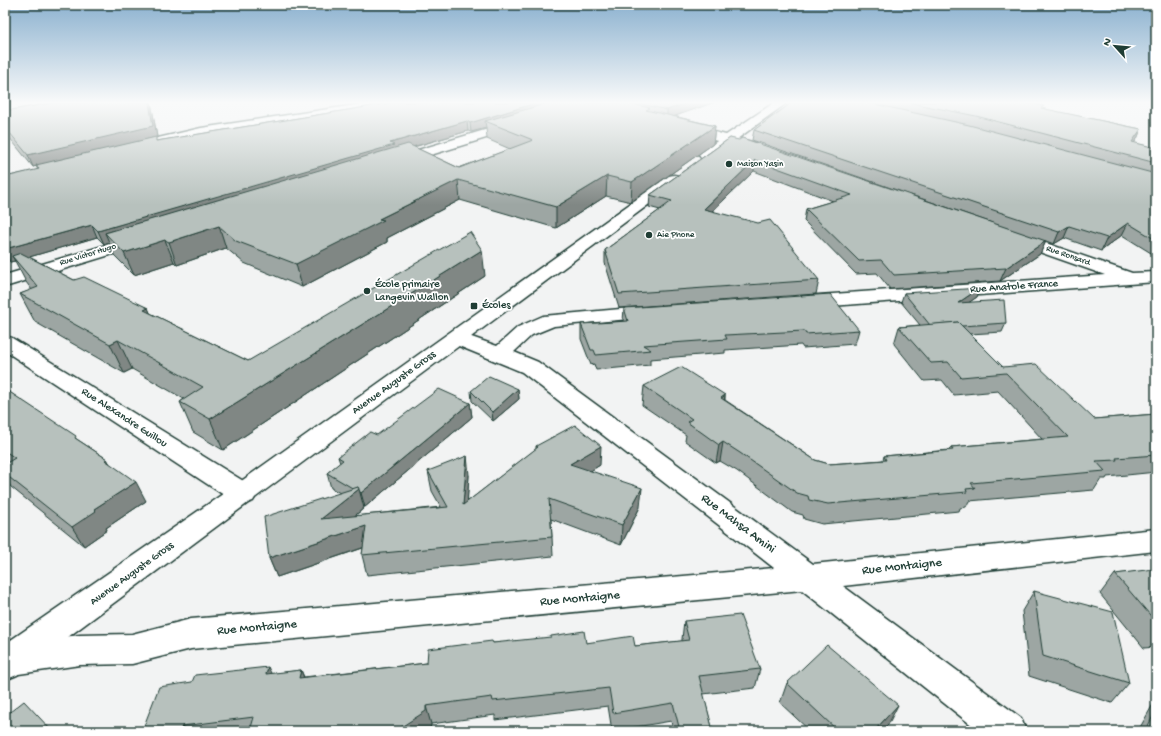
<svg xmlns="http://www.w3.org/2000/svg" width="1161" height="736" font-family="'Gochi Hand',sans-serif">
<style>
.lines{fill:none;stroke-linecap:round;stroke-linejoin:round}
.street-casing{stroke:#1f3d34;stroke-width:3}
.secondary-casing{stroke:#1f3d34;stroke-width:3}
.street{fill:#fff;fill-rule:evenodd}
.secondary{fill:#fff;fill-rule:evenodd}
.wall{fill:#9da6a3;stroke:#1f3d34;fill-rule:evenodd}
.shaded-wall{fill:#808784;stroke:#1f3d34}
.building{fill:#b7c1bd;stroke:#1f3d34}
.poi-dot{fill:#1f3d34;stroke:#fff;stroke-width:1.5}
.labels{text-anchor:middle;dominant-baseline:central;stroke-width:3.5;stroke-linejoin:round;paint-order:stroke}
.far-poi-label{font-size:9px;fill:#1f3d34;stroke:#fff;text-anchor:start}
.far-street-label{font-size:9px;fill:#1f3d34;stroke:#fff}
.poi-label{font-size:11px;fill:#1f3d34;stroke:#fff;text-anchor:start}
.street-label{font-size:11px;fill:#1f3d34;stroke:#fff}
.near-street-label{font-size:13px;fill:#1f3d34;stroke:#fff}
</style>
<rect width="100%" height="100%" fill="#f2f3f3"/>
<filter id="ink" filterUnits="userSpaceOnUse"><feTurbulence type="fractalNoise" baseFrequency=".025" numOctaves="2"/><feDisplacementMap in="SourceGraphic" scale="8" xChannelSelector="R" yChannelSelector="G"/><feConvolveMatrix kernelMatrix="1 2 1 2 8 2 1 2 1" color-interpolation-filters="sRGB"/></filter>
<g filter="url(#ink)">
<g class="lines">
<defs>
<g id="street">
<polygon points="376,102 402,102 396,105 236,130 201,136 150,148 145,147 144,144 145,141 201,128"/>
<polygon points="515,121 519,122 521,125 519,128 401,164 391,164 389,161 391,158"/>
<polygon points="684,124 756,143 757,146 756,149 751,150 680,131 678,128 680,125"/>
<polygon points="1014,232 1132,273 1156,272 1156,282 804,308 797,306 794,302 797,298 804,296 1105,275 1008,241 1006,237 1008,233"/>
<polygon points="140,235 146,236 148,240 146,244 5,287 5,275"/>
<polygon points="654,306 661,308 664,312 661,316 554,326 532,335 514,352 538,362 813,564 1156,529 1156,551 843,586 1021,718 1026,731 979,731 802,590 191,649 132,664 80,665 5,676 5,644 80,635 132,634 191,619 774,568 522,372 449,342 446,338 449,334 456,332 463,334 497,346 518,327 543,316"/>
<polygon points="5,336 12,338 253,487 257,494 253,501 243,504 233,501 5,351"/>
</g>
<g id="secondary">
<polygon points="775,102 788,102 711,158 701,158 699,155 701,152"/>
<polygon points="674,175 679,176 681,179 679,182 17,675 5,680 5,644 233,487 669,176"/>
</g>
</defs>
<use href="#street" class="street-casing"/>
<use href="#secondary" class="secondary-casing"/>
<use href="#street" class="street"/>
<use href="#secondary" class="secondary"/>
</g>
<g class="wall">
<path d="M 58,102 L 151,102 L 157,137 L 151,138 L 157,141 L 397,102 L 715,102 L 674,116 L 715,126 L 713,144 L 631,202 L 606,196 L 556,228 L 460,200 L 387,238 L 387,242 L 302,287 L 244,263 L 226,248 L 177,265 L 174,262 L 134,275 L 114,255 L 109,242 L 104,244 L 97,237 L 29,257 L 74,280 L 148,308 L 150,313 L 248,361 L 485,276 L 223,450 L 193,432 L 180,402 L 184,399 L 132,369 L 124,373 L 35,322 L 20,294 L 32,290 L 26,282 L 15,261 L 10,262 L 5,256 L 5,177 L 38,170 L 36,166 L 33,167 L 5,132 L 5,111 ZM 486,128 L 487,139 L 510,149 L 459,168 L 414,147 L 468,131 L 471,132 Z"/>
<polygon points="787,102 965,102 1043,109 1141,129 1137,139 1134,143 1156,148 1156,253 1151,253 1122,235 1101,251 1064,238 1054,244 1046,241 1040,254 1000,281 890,289 877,273 856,274 804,221 806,209 833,201 754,171 712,211 819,280 816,294 619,308 605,263 605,250 660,210 649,207 650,195 730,138 992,223 752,140 754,130 787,106 786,105"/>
<polygon points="904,293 977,297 969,302 1006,323 1002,332 970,334 1003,367 1094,419 1156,414 1156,472 1107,477 1106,479 1101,479 1094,490 969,501 966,507 960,508 959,511 822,524 804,519 803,515 792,512 737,471 720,461 716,463 685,441 686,435 642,405 644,386 725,395 725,400 815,460 829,464 883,460 884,456 949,450 951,447 1042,439 998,391 954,395 942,380 924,381 894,344 899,327 920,325 901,302"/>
<polygon points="624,308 859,330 855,344 803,348 801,345 725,350 725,353 650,359 650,365 596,370 594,364 591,365 581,339 581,324 623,321"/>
<polygon points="5,389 78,440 107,459 110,464 146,501 106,528 107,530 84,546 11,487 5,478 5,464 8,462 5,460"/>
<polygon points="518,389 519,399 493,421 472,401 471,391"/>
<polygon points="470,403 472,417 365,507 364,506 364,508 355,516 441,507 432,491 428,471 469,475 467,502 536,449 536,446 600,465 590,471 640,507 621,545 551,519 552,537 553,556 367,575 362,555 363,548 277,577 269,558 340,493 331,488 327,473 340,463 338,457 377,435"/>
<polygon points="1156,570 1156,647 1144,648 1100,594 1115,574"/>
<polygon points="1034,591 1129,683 1112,703 1029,676 1022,611"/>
<polygon points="684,621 760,669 755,688 703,694 713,731 673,731 671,721 612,731 608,706 495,720 495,715 431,724 430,729 428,731 142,731 272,674 301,670 304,677 427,663 493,643 586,643 635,646 682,641 682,639"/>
<polygon points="787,683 888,725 882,731 810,731 780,703"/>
<polygon points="1156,699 1156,731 1138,731"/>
</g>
<g class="shaded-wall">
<polygon points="149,102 151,102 157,137 33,167 28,155"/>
<polygon points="539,102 570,102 485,121 486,128 471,132 470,123"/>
<polygon points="690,102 715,102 667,119 667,110"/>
<polygon points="467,121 468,131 395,152 105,233 109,242 104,244 98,231 390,143"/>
<polygon points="715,126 713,144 631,202 632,182"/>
<polygon points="1141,129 1137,139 1127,152 1132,142"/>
<polygon points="755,160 754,171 702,221 704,209"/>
<polygon points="607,176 606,196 556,228 556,207"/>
<polygon points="458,180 460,200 387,238 387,242 302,287 296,264 379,219"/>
<polygon points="1128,223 1122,235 1101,251 1107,238"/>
<polygon points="92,225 97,237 16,261 12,256 15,261 10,262 5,253 5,249"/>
<polygon points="219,226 226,248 177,265 169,242"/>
<polygon points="1069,226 1064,238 1054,244 1059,232"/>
<polygon points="165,240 174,262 134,275 124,253"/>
<polygon points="1046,241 1040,254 1000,281 1006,268"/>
<polygon points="482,250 485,276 223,450 210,419"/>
<polygon points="980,288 977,297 955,312 958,303"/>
<polygon points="148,308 160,336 144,310"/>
<polygon points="118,340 132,369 124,373 110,344"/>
<polygon points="518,389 519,399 493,421 492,412"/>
<polygon points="725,395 723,413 721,398"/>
<polygon points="470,403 472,417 365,507 361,493"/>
<polygon points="723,442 720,461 716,463 719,445"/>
<polygon points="601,446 600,465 570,484 570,464"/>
<polygon points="467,456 469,475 466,525 463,505"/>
<polygon points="107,459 117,477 105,460"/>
<polygon points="136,482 146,501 106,528 107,530 84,546 72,527 94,509"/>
<polygon points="642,488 640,507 621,545 622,525"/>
<polygon points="359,489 364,508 328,538 321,519"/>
<polygon points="366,526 371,545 277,577 269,558"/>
<polygon points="268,667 277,685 266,674"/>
<polygon points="301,670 308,689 299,678"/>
<polygon points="898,705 888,725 882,731 874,731"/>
<polygon points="426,706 431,724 430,729 428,731 395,731"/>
<polygon points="182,726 186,731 180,731"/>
</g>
<g class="building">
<polygon points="58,102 149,102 153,126 28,155 5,127 5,111"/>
<polygon points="397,102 539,102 470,123 467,121 390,143 394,145 98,231 92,225 5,249 5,177 39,169 36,165 156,137 156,141"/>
<polygon points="552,102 623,102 650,108 646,110 715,126 632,182 607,176 556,207 458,180 379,219 384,220 296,264 236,241 219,226 169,242 165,240 124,253 105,233 408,144 459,168 533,140 485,121"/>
<polygon points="633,102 690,102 667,110"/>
<polygon points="793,102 865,102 969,125 1156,174 1156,240 1128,223 1107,238 1069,226 1059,232 754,130"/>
<polygon points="907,102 1023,102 1044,106 1041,108 1141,129 1132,142 1156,148 1156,163 976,116"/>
<polygon points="730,138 739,140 742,138 1046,241 1006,268 894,275 881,260 859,261 806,209 852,195 755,160 704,209 758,223 770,220 819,280 619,294 605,250 672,201 650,195"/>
<polygon points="470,232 482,250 210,419 180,402 203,387 118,340 110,344 20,294 38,287 12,256 21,253 74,280 84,277 148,308 144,310 248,361"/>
<polygon points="980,288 958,303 1004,300 1006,323 962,326 958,322 930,325 904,293"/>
<polygon points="830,294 859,330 806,334 804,331 725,335 727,339 643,345 651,350 596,355 594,350 591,350 581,324 628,321 624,308"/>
<polygon points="958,322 1003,367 1036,364 1094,419 1156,414 1156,455 1116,458 1117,460 1096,461 1105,471 971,483 975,488 966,489 967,492 828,504 809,500 808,496 797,493 740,453 723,442 719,445 687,422 692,419 644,386 681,367 725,395 721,398 815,460 829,464 886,460 884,456 953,450 951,447 1068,437 1006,373 961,377 948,362 931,363 899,327"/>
<polygon points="489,376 518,389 492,412 471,391"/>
<polygon points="5,389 76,436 75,438 107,459 105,460 136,482 94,509 96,511 72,527 5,474 5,464 15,458 5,451"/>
<polygon points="439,389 470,403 361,493 360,492 358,487 354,489 327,473 343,460 338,457 370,432 377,435"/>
<polygon points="575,425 601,446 570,464 642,488 622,525 549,499 552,537 362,555 366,526 269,558 264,517 358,487 359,489 321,519 448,507 428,471 467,456 463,505 538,447 536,446"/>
<polygon points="1154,569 1156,570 1156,622 1115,574"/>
<polygon points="1034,591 1113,612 1129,683 1043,656"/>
<polygon points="740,615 760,669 699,676 713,731 680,731 673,703 613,713 609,688 493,701 492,697 426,706 426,711 395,731 338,731 339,728 309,731 250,731 254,717 182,726 180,731 142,731 159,687 192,682 195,675 268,667 266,674 301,670 299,678 427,663 428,649 492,641 493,643 551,637 551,636 584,631 586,643 633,636 635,646 689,640 684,621"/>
<polygon points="827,645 898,705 874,731 838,731 787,683"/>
<polygon points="24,701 52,731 5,731 5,716"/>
<polygon points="1156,711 1156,731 1145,731"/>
</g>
</g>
<linearGradient id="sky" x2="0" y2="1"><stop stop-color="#8bb1cf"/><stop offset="0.5" stop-color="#f9fafa"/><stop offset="1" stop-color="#f9fafa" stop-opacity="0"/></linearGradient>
<rect width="1161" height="205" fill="url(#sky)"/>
<g class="poi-dot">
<circle cx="729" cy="164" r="4"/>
<circle cx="649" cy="235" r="4"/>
<circle cx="367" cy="291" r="4"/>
<rect x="470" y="302" width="8" height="8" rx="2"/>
</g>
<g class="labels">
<g class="far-poi-label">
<text x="737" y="164">Maison Yasin</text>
<text x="657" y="235">Aie Phone</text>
</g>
<g class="far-street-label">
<text transform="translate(88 255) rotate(-17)">Rue Victor Hugo</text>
<text transform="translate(1068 256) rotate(19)">Rue Ronsard</text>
</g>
<g class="poi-label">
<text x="375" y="285">École primaire<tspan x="375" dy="13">Langevin Wallon</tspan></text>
<text x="482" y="306">Écoles</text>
</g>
<g class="street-label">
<text transform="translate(1014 287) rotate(-4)">Rue Anatole France</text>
<text transform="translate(394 383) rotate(-36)">Avenue Auguste Gross</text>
<text transform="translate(124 418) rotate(33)">Rue Alexandre Guillou</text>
<text transform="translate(132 574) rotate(-36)">Avenue Auguste Gross</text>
</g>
<g class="near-street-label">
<text transform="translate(738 524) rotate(37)">Rue Mahsa Amini</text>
<text transform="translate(902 567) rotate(-6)">Rue Montaigne</text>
<text transform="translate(580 599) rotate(-5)">Rue Montaigne</text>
<text transform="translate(257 628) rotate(-5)">Rue Montaigne</text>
</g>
</g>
<rect width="1161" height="736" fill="none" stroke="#fff" stroke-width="20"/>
<rect x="10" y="10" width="1141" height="716" fill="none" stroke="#1f3d34" stroke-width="1.5" filter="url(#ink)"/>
<g transform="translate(1115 46) rotate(297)" stroke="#ffffff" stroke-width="3" paint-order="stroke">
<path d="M0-3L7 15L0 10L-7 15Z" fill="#1f3d34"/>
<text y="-6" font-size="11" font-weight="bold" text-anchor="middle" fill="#1f3d34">N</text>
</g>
</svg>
